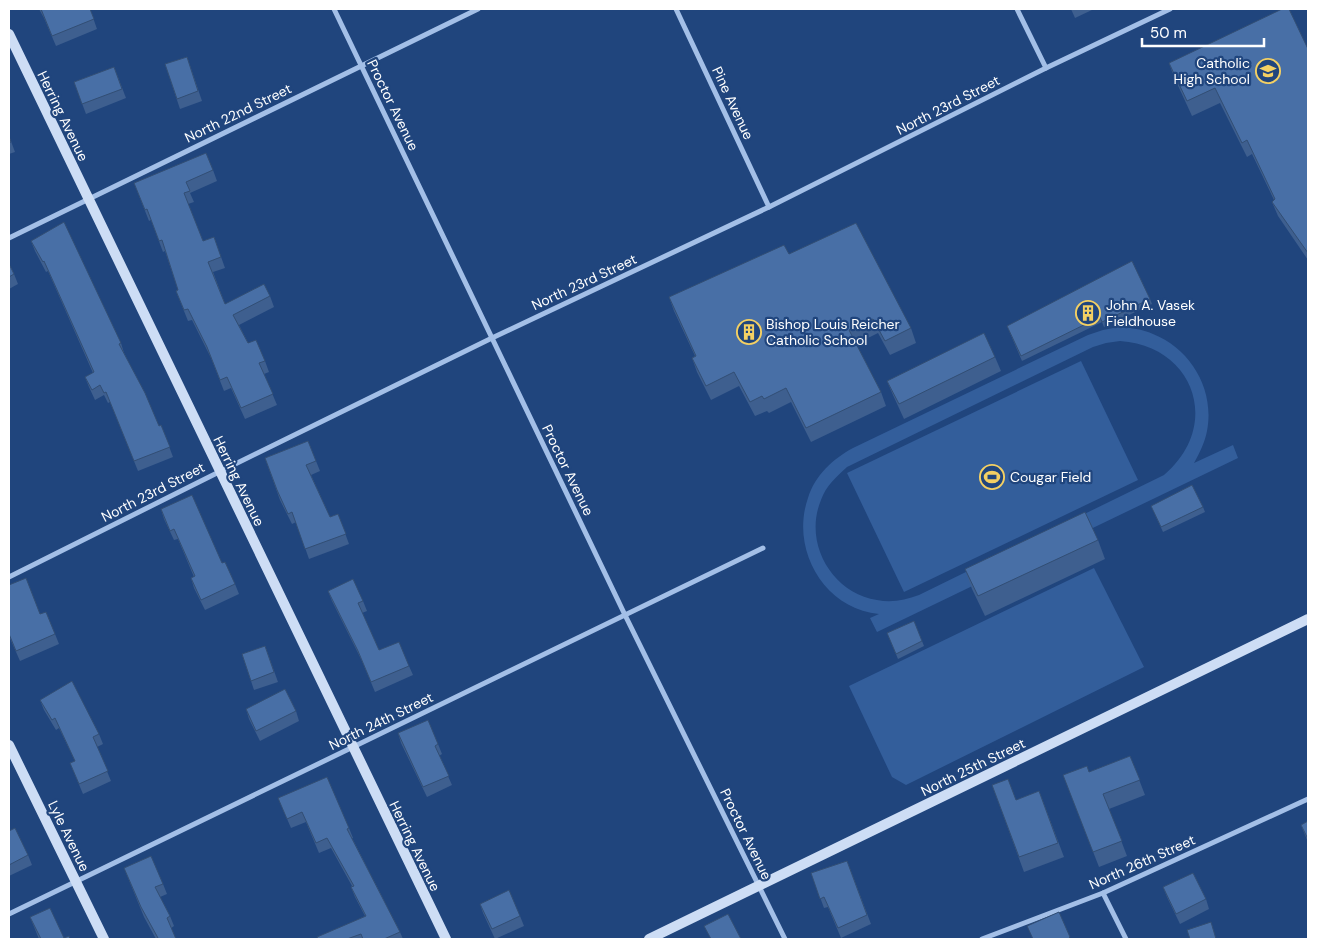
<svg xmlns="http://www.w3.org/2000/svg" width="1317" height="948" font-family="'DM Sans',sans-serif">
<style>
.green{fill:#335e9b;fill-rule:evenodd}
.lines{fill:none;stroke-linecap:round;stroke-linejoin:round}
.street{stroke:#a3bfe7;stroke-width:5}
.secondary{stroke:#cdddf5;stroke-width:10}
.wall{fill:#3e5f8f}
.building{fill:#486fa6;stroke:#324e74}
.labels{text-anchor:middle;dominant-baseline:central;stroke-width:4.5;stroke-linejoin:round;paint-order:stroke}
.poi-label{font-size:14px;fill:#fff;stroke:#20457d;text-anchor:start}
.street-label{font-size:14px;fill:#fff;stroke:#20457d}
</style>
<rect width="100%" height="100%" fill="#20457d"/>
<g class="green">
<path d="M 1119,327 C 1131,328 1142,329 1153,334 C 1191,349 1215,390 1207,431 C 1205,442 1200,452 1194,463 L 1233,445 L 1238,458 L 877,632 L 870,618 L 879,614 C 824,609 790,549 808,498 C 815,475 833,459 853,448 L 1088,335 L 1103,330 ZM 1120,341 C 1195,346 1222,426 1164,475 L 919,595 C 905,600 892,603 877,600 C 832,593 803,543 821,500 C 826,486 836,477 847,467 L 1093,347 L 1106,343 Z"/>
<polygon points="1081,361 1138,480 904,592 847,473"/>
<polygon points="1094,568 1144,667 906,785 892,777 849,686"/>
</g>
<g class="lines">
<g class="street">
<polyline points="334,9 625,615 785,939"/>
<polyline points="676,9 769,207"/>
<polyline points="1017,9 1046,68"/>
<polyline points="9,238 478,9"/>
<polyline points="9,577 219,472 492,338 769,207 1046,68 1170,9"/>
<polyline points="1103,893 1126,939"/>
<polyline points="9,914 763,548"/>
<polyline points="982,939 1103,893 1308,799"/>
</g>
<g class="secondary">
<polyline points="9,34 446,939"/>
<polyline points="9,745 104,939"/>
<polyline points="649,939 1308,619"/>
</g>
</g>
<g class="wall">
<polygon points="39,9 90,9 97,29 56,46 44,18"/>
<polygon points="1071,9 1094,9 1075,18"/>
<polygon points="1308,49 1308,260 1278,216 1272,202 1274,200 1252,154 1247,157 1220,103 1192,116 1174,77 1169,63"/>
<polygon points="187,57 202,101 180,109 165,64"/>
<polygon points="114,67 126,98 86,114 74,82"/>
<polygon points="9,136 15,152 9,154"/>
<polygon points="213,170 217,181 190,193 194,202 188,204 203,241 214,237 225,268 213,272 225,304 270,296 274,307 239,325 248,343 265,361 269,372 264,374 277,405 245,419 231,388 224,391 211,358 192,320 188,321 176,291 178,290 165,251 163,252 151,220 149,221 134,183"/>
<polygon points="31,241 121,343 124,353 159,426 161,425 173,457 138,471 110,402 108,403 104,395 95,400 89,387 85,377 93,373 48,271 46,272 35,251"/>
<polygon points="789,254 911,328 916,343 890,355 878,333 856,344 881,392 886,406 811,442 791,402 769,413 767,411 755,416 739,386 711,400 697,372 692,358 695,356 674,311 669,297"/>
<polygon points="9,264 14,274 18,284 9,289"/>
<polygon points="1150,299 1152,304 1104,327 1102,322 1022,361 1007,326"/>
<polygon points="995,357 1001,371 904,419 893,395 887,381"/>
<polygon points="308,441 320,471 311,475 330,517 338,514 349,544 309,559 296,522 292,524 280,500 265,458"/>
<polygon points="1151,506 1203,507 1205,512 1163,532"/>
<polygon points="161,509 222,563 235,584 239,594 205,610 194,588 191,578 194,577 178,539 174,540 164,519"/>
<polygon points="1098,540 1105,559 985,616 972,589 965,569"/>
<polygon points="9,585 55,634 59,644 20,661 9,636"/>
<polygon points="328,591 363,601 367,611 362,613 379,650 409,666 413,675 375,692 362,661 332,601"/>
<polygon points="914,621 924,646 898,659 887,633"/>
<polygon points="265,646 278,682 254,690 242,654"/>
<polygon points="40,700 99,734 103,744 97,747 111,781 83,794 70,763 75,761 59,728 56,730 44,710"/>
<polygon points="246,709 296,711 299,721 260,741 249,719"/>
<polygon points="398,733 438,744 442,754 439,756 452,785 427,797 401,743"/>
<polygon points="1130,756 1145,795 1109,809 1127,856 1099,867 1069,790 1089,772"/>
<polygon points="992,785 1016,800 1039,791 1064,857 1024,872"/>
<polygon points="278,798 349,828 353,838 352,838 400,932 403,939 318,939 365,916 355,897 351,887 352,886 331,848 319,853 306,822 291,828"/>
<polygon points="1308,821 1308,842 1305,835 1301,825"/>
<polygon points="9,831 28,855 32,865 9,876"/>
<polygon points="847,861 871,924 841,938 828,907 824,908 811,873"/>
<polygon points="124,868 163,884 167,894 160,897 170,916 174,926 156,939 144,917"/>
<polygon points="1163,887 1206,899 1209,909 1180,924 1167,897"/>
<polygon points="480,904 520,916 524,926 495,939 483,913"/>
<polygon points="30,917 64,938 70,939 39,939"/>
</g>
<g class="building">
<polygon points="41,9 90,9 94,19 52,36"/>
<polygon points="1282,9 1289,9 1308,49 1308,253 1272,202 1275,199 1247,140 1242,143 1215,88 1187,101 1169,63"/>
<polygon points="187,57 198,91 177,99 165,64"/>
<polygon points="114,67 122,89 82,104 74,82"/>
<polygon points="9,136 11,142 9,143"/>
<polygon points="206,153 213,170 186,182 190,191 184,193 203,241 214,237 221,257 208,262 225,304 264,284 270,296 233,315 248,343 256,340 265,361 259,363 273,394 241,408 227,377 220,380 207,347 188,309 184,310 176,291 178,290 162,240 159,241 147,209 145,210 134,183"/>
<polygon points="64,222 121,343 119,344 145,393 159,426 161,425 170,447 134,461 106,392 104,393 100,385 92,390 85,377 94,372 44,261 43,262 31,241"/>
<polygon points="856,223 911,328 885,341 873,319 849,330 881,392 806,428 786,388 764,399 762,396 750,402 734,372 706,386 692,358 696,356 669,297 784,245 789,254"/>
<polygon points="1132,261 1150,299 1102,322 1100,317 1021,356 1007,326"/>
<polygon points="9,264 14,274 9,277"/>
<polygon points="984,333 995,357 899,404 887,381"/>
<polygon points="308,441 316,461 306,465 330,517 338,514 346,534 305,549 292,512 288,514 277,490 265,458"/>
<polygon points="1192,485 1203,507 1161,527 1151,506"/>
<polygon points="192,495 222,563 225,562 235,584 201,600 191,578 195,576 174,529 170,531 161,509"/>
<polygon points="1085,512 1098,540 978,596 965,569"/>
<polygon points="26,578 40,614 46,612 55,634 16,651 9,634 9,585"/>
<polygon points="353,579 363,601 358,603 379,650 399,642 409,666 371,682 358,651 328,591"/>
<polygon points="914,621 922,641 896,654 887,633"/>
<polygon points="265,646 274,672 251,681 242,654"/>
<polygon points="72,681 99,734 93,737 108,771 79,784 70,763 75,761 55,718 52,720 40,700"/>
<polygon points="285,689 296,711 256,731 246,709"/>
<polygon points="428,720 438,744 435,746 449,776 423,787 398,733"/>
<polygon points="1130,756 1140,780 1103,794 1122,841 1093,852 1063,775 1087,766 1089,772"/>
<polygon points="327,777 349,828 347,829 400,932 384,939 363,939 361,934 347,939 318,939 317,937 366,916 351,887 354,886 327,838 316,843 302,812 287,819 278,798"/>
<polygon points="1008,779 1016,800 1039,791 1058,843 1019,857 992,785"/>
<polygon points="1308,821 1308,839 1301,825"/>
<polygon points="15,828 28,855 9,865 9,831"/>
<polygon points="151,856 163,884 155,887 170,916 167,918 176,939 156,939 158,938 141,907 124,868"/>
<polygon points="847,861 867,915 838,928 824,897 820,899 811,873"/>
<polygon points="1193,873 1206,899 1176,914 1163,887"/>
<polygon points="509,890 520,916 492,929 480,904"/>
<polygon points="50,908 64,938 69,936 70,939 41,939 30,917"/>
<polygon points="1059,912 1070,937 1069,938 1069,939 1033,939 1027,926"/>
<polygon points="728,914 741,939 711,939 704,926"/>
<polygon points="1211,922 1216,939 1190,939 1187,930"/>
</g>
<defs>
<symbol id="school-ring" viewBox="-11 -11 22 22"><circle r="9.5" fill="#20457d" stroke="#f4d063" stroke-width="1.5"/><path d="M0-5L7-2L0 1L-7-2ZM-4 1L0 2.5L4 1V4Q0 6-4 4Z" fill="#f4d063"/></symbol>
<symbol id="building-ring" viewBox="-11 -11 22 22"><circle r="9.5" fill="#20457d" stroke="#f4d063" stroke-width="1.5"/><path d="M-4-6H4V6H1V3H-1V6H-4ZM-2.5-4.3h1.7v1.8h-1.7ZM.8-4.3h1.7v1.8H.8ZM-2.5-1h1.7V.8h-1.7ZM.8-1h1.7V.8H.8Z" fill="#f4d063"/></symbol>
<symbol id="stadium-ring" viewBox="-11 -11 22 22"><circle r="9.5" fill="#20457d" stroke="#f4d063" stroke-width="1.5"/><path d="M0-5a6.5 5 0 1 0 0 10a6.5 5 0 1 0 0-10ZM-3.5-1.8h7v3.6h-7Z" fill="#f4d063"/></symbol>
</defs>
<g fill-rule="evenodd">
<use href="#school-ring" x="1254" y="57" width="28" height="28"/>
<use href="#building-ring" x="1074" y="299" width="28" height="28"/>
<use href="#building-ring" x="735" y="318" width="28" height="28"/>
<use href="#stadium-ring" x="978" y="463" width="28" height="28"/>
</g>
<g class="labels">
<g class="poi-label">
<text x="1250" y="63" text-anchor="end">Catholic<tspan x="1250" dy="16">High School</tspan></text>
<text x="1106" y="305">John A. Vasek<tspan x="1106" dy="16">Fieldhouse</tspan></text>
<text x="766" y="324">Bishop Louis Reicher<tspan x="766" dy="16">Catholic School</tspan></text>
<text x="1010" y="477">Cougar Field</text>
</g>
<g class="street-label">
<text transform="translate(733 103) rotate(65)">Pine Avenue</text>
<text transform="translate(393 105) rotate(64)">Proctor Avenue</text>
<text transform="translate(948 105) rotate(-27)">North 23rd Street</text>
<text transform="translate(238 113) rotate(-26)">North 22nd Street</text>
<text transform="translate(63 116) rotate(64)">Herring Avenue</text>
<text transform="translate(584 282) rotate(-25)">North 23rd Street</text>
<text transform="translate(568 470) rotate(64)">Proctor Avenue</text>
<text transform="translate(239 481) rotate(64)">Herring Avenue</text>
<text transform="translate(153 492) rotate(-27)">North 23rd Street</text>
<text transform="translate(381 721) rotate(-26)">North 24th Street</text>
<text transform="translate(973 767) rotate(-26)">North 25th Street</text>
<text transform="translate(746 834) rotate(64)">Proctor Avenue</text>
<text transform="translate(69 836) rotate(64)">Lyle Avenue</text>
<text transform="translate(415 846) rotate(64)">Herring Avenue</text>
<text transform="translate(1142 862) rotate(-24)">North 26th Street</text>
</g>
</g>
<rect width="1317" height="948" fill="none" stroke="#ffffff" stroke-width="20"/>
<path d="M1142 38v8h122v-8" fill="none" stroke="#ffffff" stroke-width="2.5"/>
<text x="1150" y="38" font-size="15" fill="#ffffff" stroke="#20457d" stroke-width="4" paint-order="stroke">50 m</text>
</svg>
